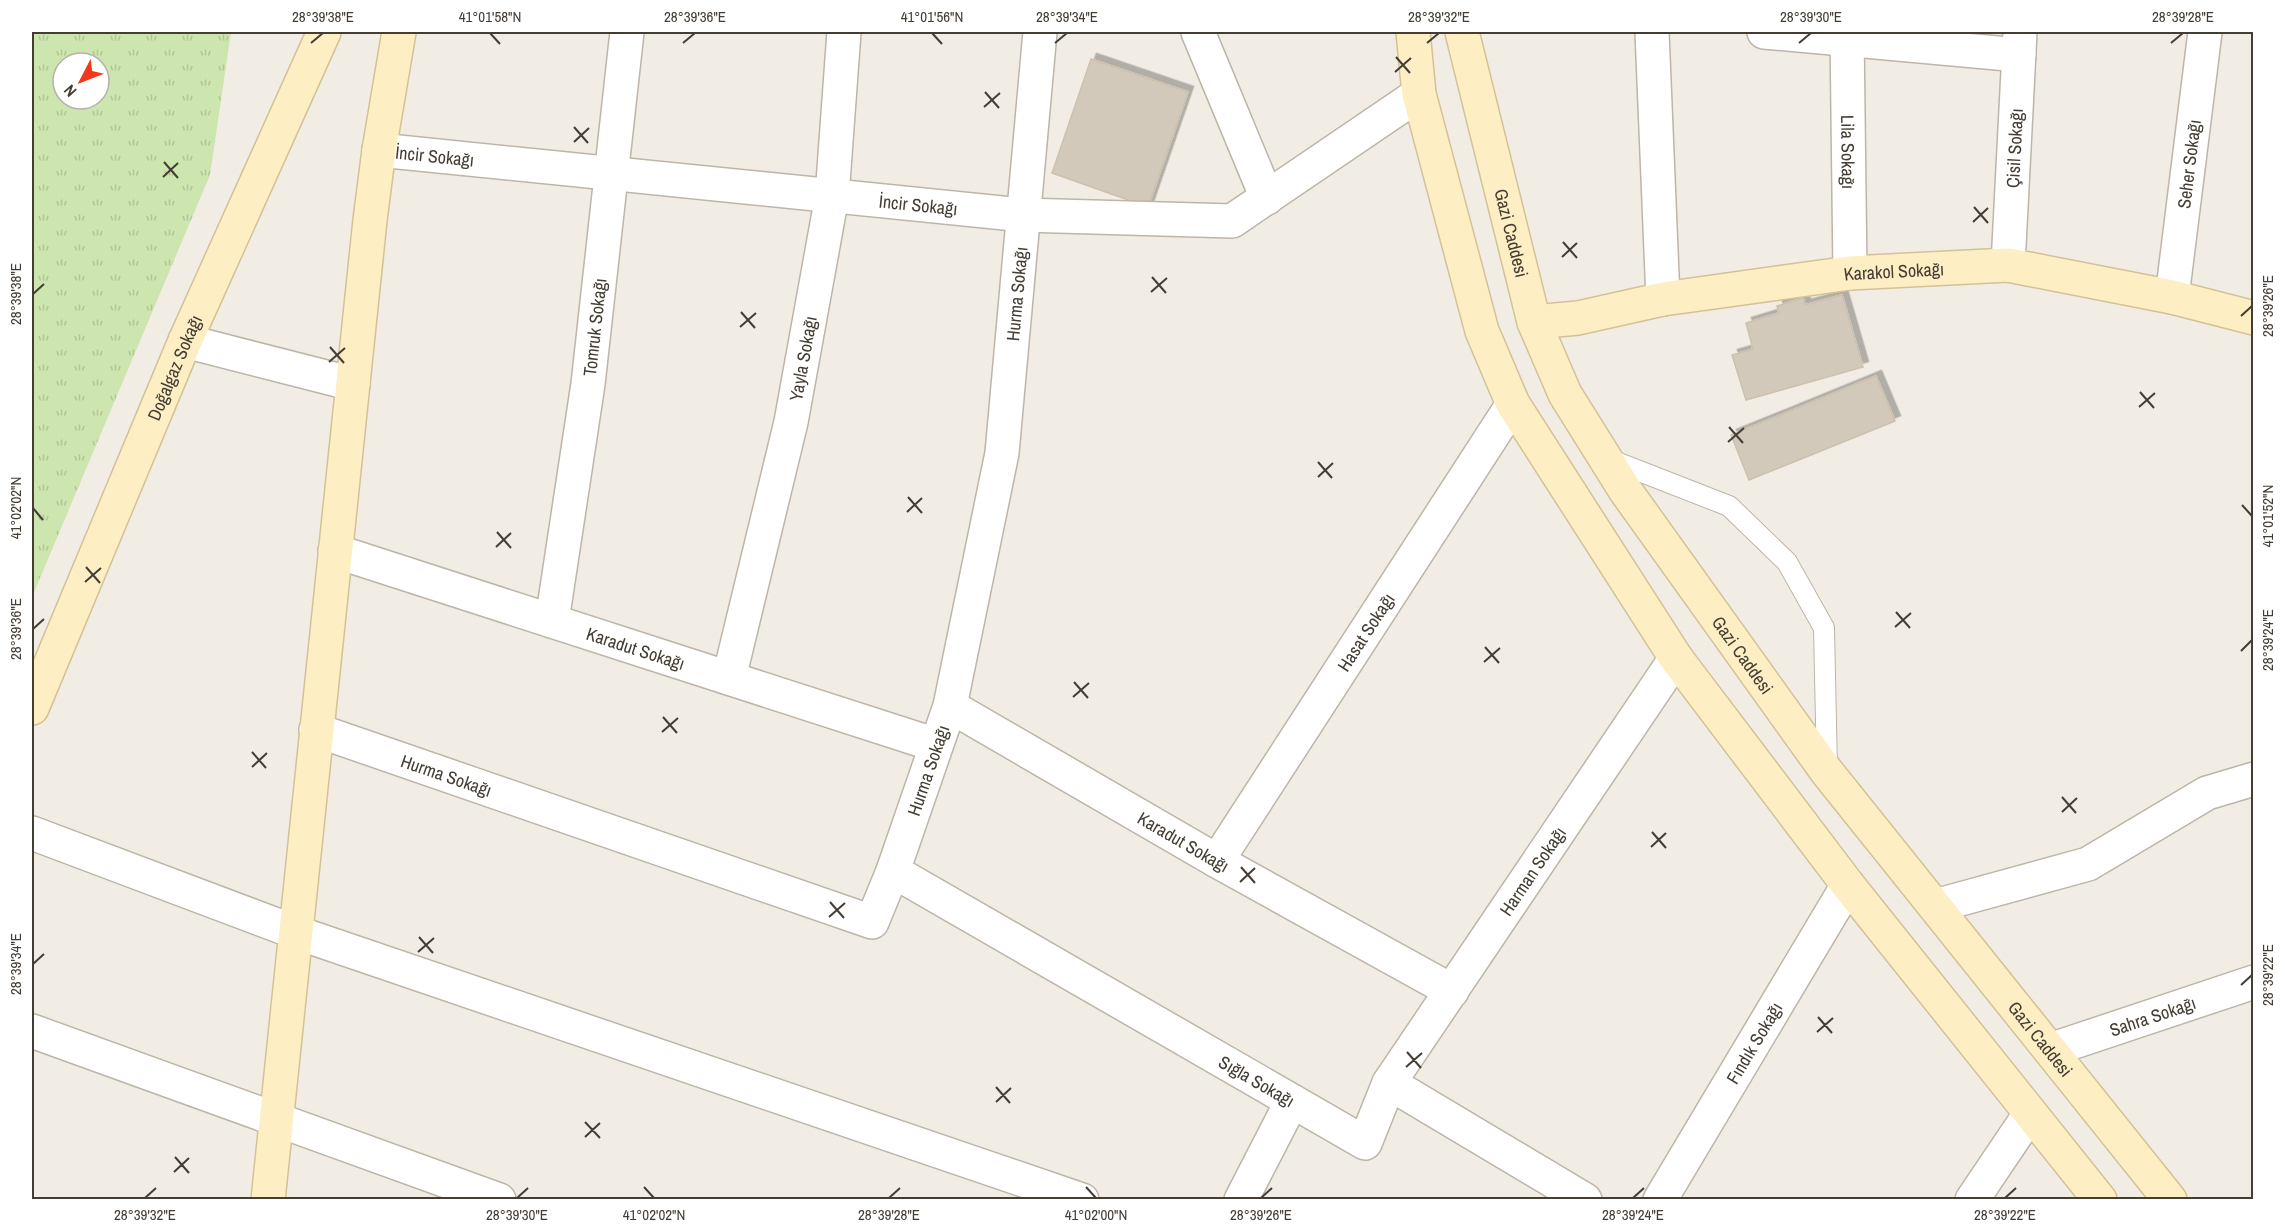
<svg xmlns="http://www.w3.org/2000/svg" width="2285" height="1231" font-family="'Archivo Narrow',sans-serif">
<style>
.park{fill:url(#park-tufts);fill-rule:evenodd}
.building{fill:#d3c9ba;stroke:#cdc1ae;stroke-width:1.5;filter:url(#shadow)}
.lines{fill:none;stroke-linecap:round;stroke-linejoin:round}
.lane-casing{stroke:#bdb5a7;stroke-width:22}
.street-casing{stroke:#bdb5a7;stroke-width:36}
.secondary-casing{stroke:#d3c297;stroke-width:36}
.lane{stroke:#fff;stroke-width:20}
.street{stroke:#fff;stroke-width:33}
.secondary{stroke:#fdeec3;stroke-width:33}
.ticks{fill:none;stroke:#433d34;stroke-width:2}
.labels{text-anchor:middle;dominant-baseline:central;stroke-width:5;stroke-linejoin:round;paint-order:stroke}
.street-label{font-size:18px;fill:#433d34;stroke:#fff}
.neatline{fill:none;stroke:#433d34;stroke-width:2}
.ticks-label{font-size:15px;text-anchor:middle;fill:#433d34}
</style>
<defs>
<pattern id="park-tufts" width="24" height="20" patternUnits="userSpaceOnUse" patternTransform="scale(1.5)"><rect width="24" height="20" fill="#cde5ae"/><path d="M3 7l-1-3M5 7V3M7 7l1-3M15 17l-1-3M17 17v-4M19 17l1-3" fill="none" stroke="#b1c596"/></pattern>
<filter id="shadow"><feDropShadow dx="5.5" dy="-5.5" stdDeviation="0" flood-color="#0004"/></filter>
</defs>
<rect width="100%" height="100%" fill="#f2ede4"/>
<path class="park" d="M 32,32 L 231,32 L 210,175 L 32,597 ZM 63,63 L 99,63 L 99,99 L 63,99 Z"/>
<g class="building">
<polygon points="1091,59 1188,92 1148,207 1052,173"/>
<polygon points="1842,295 1863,367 1746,400 1732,355 1753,349 1746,323 1779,313 1777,306 1803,298 1805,305"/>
<polygon points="1876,376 1895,421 1749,480 1731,435"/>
</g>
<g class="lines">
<defs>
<polyline id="lane" points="1606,458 1729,506 1787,562 1824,628 1827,769"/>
<g id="street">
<polyline points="1198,32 1267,198"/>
<polyline points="1652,32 1663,299"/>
<polyline points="1764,32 2019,55"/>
<path id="s1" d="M 1847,32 L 1850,273"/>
<path id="s2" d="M 379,150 L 1023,215 L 1232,221 L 1419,94"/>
<path id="s3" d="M 2008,265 L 2020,32"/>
<path id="s4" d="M 2172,297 L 2205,32"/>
<polyline points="185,341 353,384"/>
<path id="s5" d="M 335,551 L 936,745"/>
<path id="s6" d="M 552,621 L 588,384 L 627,32"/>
<path id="s7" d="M 729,678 L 791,422 L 832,196 L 844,32"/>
<path id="s8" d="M 950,706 L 1217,861 L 1452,991"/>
<path id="s9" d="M 316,730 L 872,922 L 893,871 L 950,706 L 1002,453 L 1040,32"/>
<polyline points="32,833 295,932 1082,1200"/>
<path id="s10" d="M 1217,861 L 1513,404"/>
<path id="s11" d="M 893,871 L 1365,1143 L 1389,1083 L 1585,1200"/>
<polyline points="1935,906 2088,864 2207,793 2254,779"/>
<polyline points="32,1031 499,1200"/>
<path id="s12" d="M 2050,1050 L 2254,982"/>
<path id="s13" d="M 1389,1083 L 1676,658"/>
<polyline points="1241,1200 1292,1101"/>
<path id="s14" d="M 1660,1200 L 1848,885"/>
<polyline points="1972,1200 2030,1114"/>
</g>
<g id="secondary">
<polyline points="1413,32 1419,94 1482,331 1513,404 1676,658 1848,885 2100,1200"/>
<path id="s15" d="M 1462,32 L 1534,322 L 1565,394 L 1625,490 L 1827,772 L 2170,1200"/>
<path id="s16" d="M 1534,322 L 1578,318 L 1663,299 L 1850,273 L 2008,265 L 2172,297 L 2254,318"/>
<path id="s17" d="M 32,708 L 185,341 L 324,32"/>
<polyline points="268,1200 370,220 379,150 399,32"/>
</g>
</defs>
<use href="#lane" class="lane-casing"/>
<use href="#street" class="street-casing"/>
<use href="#secondary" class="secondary-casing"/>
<use href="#lane" class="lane"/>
<use href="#street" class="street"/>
<use href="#secondary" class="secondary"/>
</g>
<path class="ticks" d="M 490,33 L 500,44M 932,33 L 942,44M 311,43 L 323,33M 683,43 L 695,33M 1055,43 L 1067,33M 1427,43 L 1439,33M 1799,43 L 1811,33M 2171,43 L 2183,33M 1396,57 L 1410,73M 1395,72 L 1411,58M 985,92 L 999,108M 984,107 L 1000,93M 574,127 L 588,143M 574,142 L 589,128M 164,162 L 178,178M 163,177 L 178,163M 1974,207 L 1988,223M 1973,222 L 1988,208M 1563,242 L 1577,258M 1562,257 L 1577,243M 1152,277 L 1166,293M 1151,292 L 1167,278M 33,294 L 44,284M 741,312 L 755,328M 2241,316 L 2252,306M 740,327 L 756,313M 330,347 L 344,363M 329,362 L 345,348M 2140,392 L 2154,408M 2139,407 L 2155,393M 1729,427 L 1743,443M 1728,442 L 1744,428M 1318,462 L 1332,478M 1318,477 L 1333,463M 908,497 L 922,513M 2242,505 L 2252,516M 33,508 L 43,520M 907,512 L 922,498M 497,532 L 511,548M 496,547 L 511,533M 86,567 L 100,583M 85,582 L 101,568M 1896,612 L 1910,628M 1895,627 L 1911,613M 33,629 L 44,619M 1485,647 L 1499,663M 2241,651 L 2252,640M 1484,662 L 1500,648M 1074,682 L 1088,698M 1073,697 L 1089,683M 663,717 L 677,733M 662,732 L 678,718M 252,752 L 266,768M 252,767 L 267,753M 2062,797 L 2076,813M 2062,812 L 2077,798M 1652,832 L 1666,848M 1651,847 L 1666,833M 1241,867 L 1255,883M 1240,882 L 1255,868M 830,902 L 844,918M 829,917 L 845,903M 419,937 L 433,953M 418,952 L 434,938M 33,964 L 44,954M 2241,985 L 2252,975M 1818,1017 L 1832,1033M 1817,1032 L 1833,1018M 1407,1052 L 1421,1068M 1406,1067 L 1422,1053M 996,1087 L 1010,1103M 996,1102 L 1011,1088M 585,1122 L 600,1138M 585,1137 L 600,1123M 175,1157 L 189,1173M 174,1172 L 189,1158M 644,1187 L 654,1198M 1086,1187 L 1096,1198M 145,1198 L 156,1188M 517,1198 L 528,1188M 889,1198 L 900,1188M 1261,1198 L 1272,1188M 1633,1198 L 1644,1188M 2005,1198 L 2016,1188"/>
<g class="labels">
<g class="street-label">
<text stroke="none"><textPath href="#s3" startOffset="117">Çisil Sokağı</textPath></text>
<text stroke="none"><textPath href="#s1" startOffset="120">Lila Sokağı</textPath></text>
<text stroke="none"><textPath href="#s2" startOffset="56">İncir Sokağı</textPath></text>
<text stroke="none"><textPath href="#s4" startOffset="134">Seher Sokağı</textPath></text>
<text stroke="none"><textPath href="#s2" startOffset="542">İncir Sokağı</textPath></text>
<text stroke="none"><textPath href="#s15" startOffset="207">Gazi Caddesi</textPath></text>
<text stroke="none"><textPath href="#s16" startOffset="364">Karakol Sokağı</textPath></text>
<text stroke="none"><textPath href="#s9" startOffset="1236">Hurma Sokağı</textPath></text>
<text stroke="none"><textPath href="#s6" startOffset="297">Tomruk Sokağı</textPath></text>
<text stroke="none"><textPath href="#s7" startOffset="328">Yayla Sokağı</textPath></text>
<text stroke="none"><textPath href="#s17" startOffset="369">Doğalgaz Sokağı</textPath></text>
<text stroke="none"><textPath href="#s10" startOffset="273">Hasat Sokağı</textPath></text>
<text stroke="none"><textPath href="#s5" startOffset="316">Karadut Sokağı</textPath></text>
<text stroke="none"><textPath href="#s15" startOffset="693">Gazi Caddesi</textPath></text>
<text stroke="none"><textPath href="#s9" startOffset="750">Hurma Sokağı</textPath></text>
<text stroke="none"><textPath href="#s9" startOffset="138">Hurma Sokağı</textPath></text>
<text stroke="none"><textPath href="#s8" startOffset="270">Karadut Sokağı</textPath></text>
<text stroke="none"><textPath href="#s13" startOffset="256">Harman Sokağı</textPath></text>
<text stroke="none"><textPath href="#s12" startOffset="108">Sahra Sokağı</textPath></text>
<text stroke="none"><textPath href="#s15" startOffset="1179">Gazi Caddesi</textPath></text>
<text stroke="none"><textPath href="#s14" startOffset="183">Fındık Sokağı</textPath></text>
<text stroke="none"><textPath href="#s11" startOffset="420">Sığla Sokağı</textPath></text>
</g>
</g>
<rect width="2285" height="1231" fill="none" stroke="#ffffff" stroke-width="66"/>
<g transform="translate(81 81) rotate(228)"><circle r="28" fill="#ffffff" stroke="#b4b1ae" stroke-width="1.5"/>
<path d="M0-4.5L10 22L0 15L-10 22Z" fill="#f3381a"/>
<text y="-9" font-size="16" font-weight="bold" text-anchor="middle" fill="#433d34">N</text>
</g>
<rect x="33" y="33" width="2219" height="1165" class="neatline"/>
<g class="ticks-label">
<text x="323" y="22">28°39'38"E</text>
<text x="490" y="22">41°01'58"N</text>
<text x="695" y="22">28°39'36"E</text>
<text x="932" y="22">41°01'56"N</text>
<text x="1067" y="22">28°39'34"E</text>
<text x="1439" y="22">28°39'32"E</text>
<text x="1811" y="22">28°39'30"E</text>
<text x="2183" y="22">28°39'28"E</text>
<text transform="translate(16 294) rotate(-90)" y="5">28°39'38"E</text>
<text transform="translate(2268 306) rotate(-90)" y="5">28°39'26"E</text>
<text transform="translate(16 508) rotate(-90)" y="5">41°02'02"N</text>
<text transform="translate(2268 516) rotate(-90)" y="5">41°01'52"N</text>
<text transform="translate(16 629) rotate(-90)" y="5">28°39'36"E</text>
<text transform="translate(2268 640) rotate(-90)" y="5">28°39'24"E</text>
<text transform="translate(16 964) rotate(-90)" y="5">28°39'34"E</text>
<text transform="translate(2268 975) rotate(-90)" y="5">28°39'22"E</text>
<text x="145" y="1220">28°39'32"E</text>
<text x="517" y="1220">28°39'30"E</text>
<text x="654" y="1220">41°02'02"N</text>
<text x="889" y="1220">28°39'28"E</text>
<text x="1096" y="1220">41°02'00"N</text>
<text x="1261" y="1220">28°39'26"E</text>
<text x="1633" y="1220">28°39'24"E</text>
<text x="2005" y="1220">28°39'22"E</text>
</g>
</svg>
